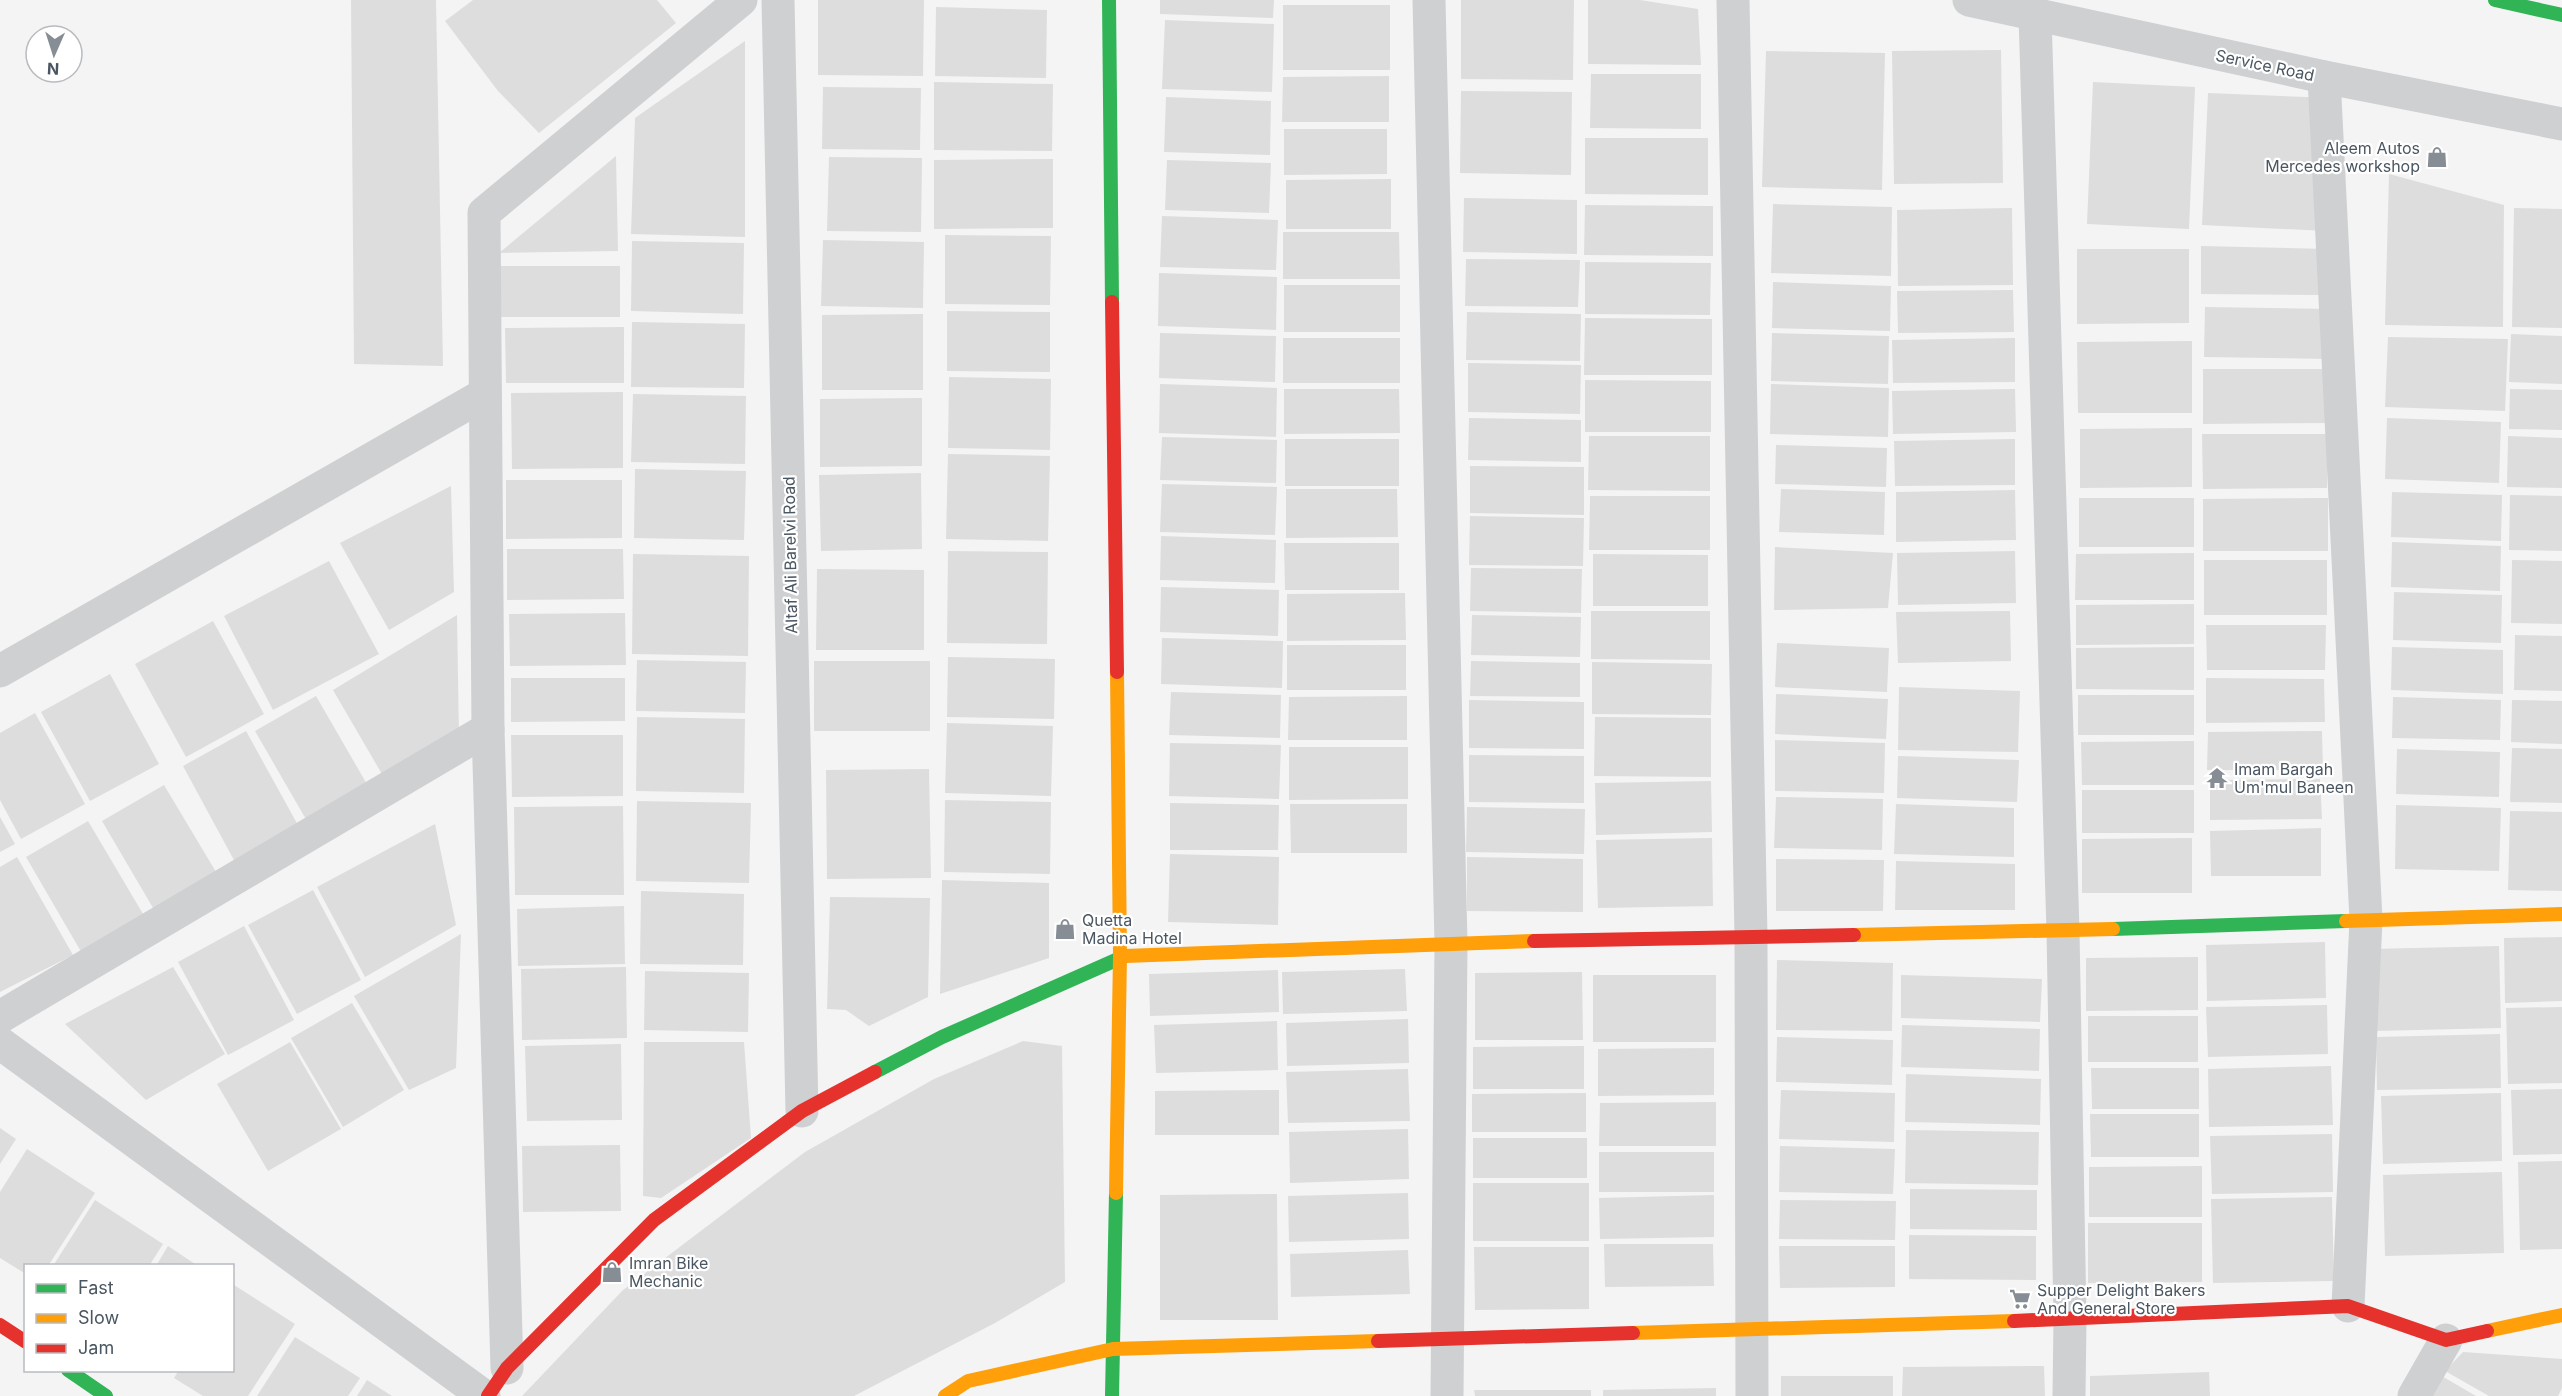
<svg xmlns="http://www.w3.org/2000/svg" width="2562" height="1396" font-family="Inter,sans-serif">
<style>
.building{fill:#ddddde}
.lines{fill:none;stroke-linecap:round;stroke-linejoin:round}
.street{stroke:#ced0d2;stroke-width:33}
.fast{stroke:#30b455;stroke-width:14}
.slow{stroke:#ff9f0a;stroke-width:14}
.jam{stroke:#e5322d;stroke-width:14}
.labels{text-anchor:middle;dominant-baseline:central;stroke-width:4.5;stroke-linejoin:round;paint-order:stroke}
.street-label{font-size:16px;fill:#4a5661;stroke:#fff}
.poi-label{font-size:16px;fill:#4a5661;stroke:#fff;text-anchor:start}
</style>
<rect width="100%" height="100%" fill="#f4f4f4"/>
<g class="building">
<polygon points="351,0 436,0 443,366 354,364"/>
<polygon points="473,0 657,0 676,23 539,133 498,91 445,21"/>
<polygon points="818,0 924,0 923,76 818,75"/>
<polygon points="1160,0 1274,0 1273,18 1160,14"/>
<polygon points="1461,0 1574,0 1573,80 1461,79"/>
<polygon points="1588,0 1640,0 1698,9 1701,65 1588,64"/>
<rect x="1283" y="5" width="107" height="65"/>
<polygon points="936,7 1047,10 1046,78 935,76"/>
<polygon points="1165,20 1274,24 1272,92 1162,89"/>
<polygon points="745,41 745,237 631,234 635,118"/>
<polygon points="2001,50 2003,183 1894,184 1892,51"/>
<polygon points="1766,51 1885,53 1882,190 1762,187"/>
<polygon points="1591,74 1701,74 1701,129 1590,128"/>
<polygon points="1389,76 1389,122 1282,122 1283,77"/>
<polygon points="934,82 1053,84 1052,151 934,150"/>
<polygon points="2093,82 2195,87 2189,229 2087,224"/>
<polygon points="823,87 921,88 920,150 822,149"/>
<polygon points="1461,91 1572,92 1571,175 1460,173"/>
<polygon points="2208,93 2332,98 2326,231 2202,225"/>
<polygon points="1166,97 1271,101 1270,155 1164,152"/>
<polygon points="1284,129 1387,129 1387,174 1284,175"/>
<polygon points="1585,138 1708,138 1708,195 1585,194"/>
<polygon points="616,156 618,251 499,253"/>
<polygon points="829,157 922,158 921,232 827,231"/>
<polygon points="1053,159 1053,228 934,229 934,160"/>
<polygon points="1167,160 1271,163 1269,213 1165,210"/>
<polygon points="2389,174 2504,205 2503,327 2385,325"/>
<polygon points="1391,179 1391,229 1286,229 1286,180"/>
<polygon points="1464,198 1577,200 1577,254 1463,252"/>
<polygon points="1773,204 1892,207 1891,276 1771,273"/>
<polygon points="1585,205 1713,206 1713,256 1584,255"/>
<polygon points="2012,208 2013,285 1898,286 1897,210"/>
<polygon points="2514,208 2562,209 2562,328 2512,327"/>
<polygon points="1162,216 1278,220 1276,270 1160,267"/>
<polygon points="1283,232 1399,232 1400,279 1283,279"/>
<polygon points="945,235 1051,236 1050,305 945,304"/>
<polygon points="823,240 924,242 923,308 821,306"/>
<polygon points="632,241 744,243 743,314 631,311"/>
<polygon points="2201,246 2328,249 2327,295 2201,294"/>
<polygon points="2077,249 2189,249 2189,323 2077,324"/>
<polygon points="1466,259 1580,260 1578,307 1465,306"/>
<polygon points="1585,262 1711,263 1710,315 1585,314"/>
<rect x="500" y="266" width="120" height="51"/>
<polygon points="1159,273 1277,277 1276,330 1158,326"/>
<polygon points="1773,282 1891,286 1890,331 1772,328"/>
<rect x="1284" y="285" width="116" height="47"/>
<polygon points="2013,290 2014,332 1898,333 1897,291"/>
<polygon points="2205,307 2329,309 2328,359 2204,357"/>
<polygon points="947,311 1050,312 1050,372 947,371"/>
<polygon points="1467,312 1581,314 1580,361 1466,360"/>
<polygon points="923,314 923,390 822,390 822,315"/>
<polygon points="1585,318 1712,319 1712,375 1584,375"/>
<polygon points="632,322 745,324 744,388 631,387"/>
<polygon points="624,327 624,383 506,383 505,328"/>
<polygon points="1160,333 1276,336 1275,382 1159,378"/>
<polygon points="1772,333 1889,336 1888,384 1771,381"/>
<polygon points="2511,334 2562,336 2562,384 2509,382"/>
<polygon points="2388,337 2508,339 2505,411 2385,407"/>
<rect x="1283" y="338" width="117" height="45"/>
<polygon points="2015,338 2015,382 1893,383 1892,340"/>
<polygon points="2192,341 2192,413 2078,413 2077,342"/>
<polygon points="1468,363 1581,365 1580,414 1468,412"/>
<polygon points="2203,369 2329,369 2330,423 2203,424"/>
<polygon points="949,377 1051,379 1050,450 948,448"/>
<polygon points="1585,380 1711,381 1711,432 1585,432"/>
<polygon points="1160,384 1277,388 1276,437 1159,433"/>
<polygon points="1771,384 1889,388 1888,437 1770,434"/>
<polygon points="1284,389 1399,389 1400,433 1284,434"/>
<polygon points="2015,389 2016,432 1893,434 1892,391"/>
<polygon points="2510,389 2562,390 2562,430 2509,429"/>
<polygon points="623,392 623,468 512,469 511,393"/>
<polygon points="633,394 746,396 745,464 631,462"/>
<polygon points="922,398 922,466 820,467 820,399"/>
<polygon points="1469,418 1581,420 1581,462 1468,460"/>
<polygon points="2387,418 2501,422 2499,483 2385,479"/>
<polygon points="2192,428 2192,487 2080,488 2080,429"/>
<polygon points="2202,434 2327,434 2327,488 2203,489"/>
<polygon points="1589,436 1710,436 1710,491 1588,490"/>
<polygon points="2508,436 2562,438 2562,488 2507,487"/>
<polygon points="1162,437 1277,440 1276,483 1160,480"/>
<rect x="1285" y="439" width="114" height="47"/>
<polygon points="2015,439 2015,485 1895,486 1894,441"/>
<polygon points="1776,445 1887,448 1886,487 1775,484"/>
<polygon points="948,454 1050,456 1048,541 946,539"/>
<polygon points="1470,466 1584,467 1584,515 1470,513"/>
<polygon points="635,469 746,471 744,540 634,538"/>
<polygon points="921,473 922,549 821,551 819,475"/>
<polygon points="506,480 622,480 622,538 506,539"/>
<polygon points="1162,484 1277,487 1275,535 1160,532"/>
<polygon points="451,486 454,592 389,630 340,543"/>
<polygon points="1286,489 1397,489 1398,537 1286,538"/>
<polygon points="1781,489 1885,492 1884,535 1779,532"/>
<polygon points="2015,490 2016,540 1896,542 1896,492"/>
<polygon points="2392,492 2502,495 2501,541 2391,537"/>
<polygon points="2510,495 2562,496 2562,551 2509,550"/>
<polygon points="1590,496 1710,496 1710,550 1589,550"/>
<rect x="2079" y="498" width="115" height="49"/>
<polygon points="2328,498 2328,551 2203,551 2203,499"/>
<polygon points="1470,516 1584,518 1583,566 1469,565"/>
<polygon points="1161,536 1276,540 1275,583 1160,580"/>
<polygon points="2392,542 2501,546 2500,591 2391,587"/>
<polygon points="1284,543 1399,543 1399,590 1285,590"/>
<polygon points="1775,547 1893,553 1888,608 1774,610"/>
<polygon points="507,549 623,549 624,599 507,600"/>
<polygon points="948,551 1048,552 1047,644 947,643"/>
<polygon points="2015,551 2016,603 1898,605 1897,553"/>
<polygon points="2194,553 2194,600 2075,600 2076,554"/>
<polygon points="633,554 749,556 748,656 632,654"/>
<polygon points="1593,554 1708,555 1708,606 1593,606"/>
<rect x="2204" y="560" width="123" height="55"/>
<polygon points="2512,560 2562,561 2562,624 2511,623"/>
<polygon points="329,561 379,654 273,710 224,616"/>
<polygon points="1471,568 1582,569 1581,613 1470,611"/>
<polygon points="817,569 924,570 924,650 816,650"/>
<polygon points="1161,587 1279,590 1278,636 1160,632"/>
<polygon points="2394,592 2502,595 2501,643 2393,640"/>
<polygon points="1405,593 1406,640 1287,641 1287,594"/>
<polygon points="2194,604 2194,644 2076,645 2076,605"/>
<polygon points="1591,611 1710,611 1710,660 1591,659"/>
<polygon points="2010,611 2011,661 1898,663 1896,612"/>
<polygon points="625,613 626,665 510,666 509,614"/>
<polygon points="457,615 459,738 386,781 333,690"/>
<polygon points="1472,615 1581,617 1580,657 1471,655"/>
<polygon points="213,621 264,714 186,757 135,664"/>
<polygon points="2206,625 2326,625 2325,670 2207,670"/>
<polygon points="2515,635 2562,636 2562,691 2514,690"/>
<polygon points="1162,638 1283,641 1282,688 1161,684"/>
<polygon points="1777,643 1889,648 1887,692 1775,687"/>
<rect x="1287" y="645" width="119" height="45"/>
<polygon points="2194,647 2194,690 2076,689 2076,648"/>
<polygon points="2392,647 2503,650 2503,694 2391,690"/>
<polygon points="948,657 1055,659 1054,719 947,717"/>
<polygon points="637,660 746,662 745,713 636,711"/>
<rect x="814" y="661" width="116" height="70"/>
<polygon points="1471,661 1580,663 1580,697 1470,696"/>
<polygon points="1592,662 1712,664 1711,715 1592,714"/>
<polygon points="110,674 159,764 90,801 41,712"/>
<polygon points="511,678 625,678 625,721 511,722"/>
<polygon points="2206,678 2324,679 2325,722 2206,723"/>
<polygon points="1899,687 2020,691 2018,752 1898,750"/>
<polygon points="1171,692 1281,695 1280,738 1169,735"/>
<polygon points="1776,694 1888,699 1886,739 1775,734"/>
<rect x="2078" y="695" width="116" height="40"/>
<polygon points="316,696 368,786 307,821 255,731"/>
<polygon points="1407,696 1407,740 1288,740 1289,697"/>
<polygon points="2393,697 2501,700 2500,740 2392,738"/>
<polygon points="1469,700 1584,702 1584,749 1469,748"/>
<polygon points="2512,700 2562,701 2562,744 2511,742"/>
<polygon points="35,713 85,804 21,839 0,800 0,733"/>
<polygon points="637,717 745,719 744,793 636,791"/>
<polygon points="1595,717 1711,718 1711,777 1594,776"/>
<polygon points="947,723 1053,726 1051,796 945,793"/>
<polygon points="246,731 299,827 235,862 183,766"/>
<polygon points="2322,731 2323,770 2207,770 2208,732"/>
<polygon points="511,735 623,735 623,796 512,797"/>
<polygon points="1775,740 1885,743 1884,793 1775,791"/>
<polygon points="2194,741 2194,785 2082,785 2081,742"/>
<polygon points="1170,743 1281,745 1279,799 1169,796"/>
<polygon points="1289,747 1408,747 1408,799 1289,800"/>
<polygon points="2512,748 2562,749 2562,803 2510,802"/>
<polygon points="2397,749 2500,752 2499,797 2396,794"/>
<polygon points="1469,755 1584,756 1584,803 1469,802"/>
<polygon points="1898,756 2019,760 2017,802 1897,798"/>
<polygon points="929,769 931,878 827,879 826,770"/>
<polygon points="2320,779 2322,819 2210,820 2210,780"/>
<polygon points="1711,781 1712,832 1596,835 1595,783"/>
<polygon points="164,785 219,877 156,913 102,821"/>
<rect x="2082" y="790" width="112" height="43"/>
<polygon points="1776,797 1883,799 1882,850 1774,848"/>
<polygon points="945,800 1051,802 1050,874 944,872"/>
<polygon points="637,801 751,803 749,883 636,881"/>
<polygon points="1170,803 1279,805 1278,850 1170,850"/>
<polygon points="1290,804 1407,804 1407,853 1291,853"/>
<polygon points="1896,804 2014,808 2014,857 1894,854"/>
<polygon points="2396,805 2501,808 2499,871 2395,869"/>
<polygon points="623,806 624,895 515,895 514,807"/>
<polygon points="1467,807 1585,809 1584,854 1466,852"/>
<polygon points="2510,811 2562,812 2562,891 2508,890"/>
<polygon points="0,817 15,844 0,852"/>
<polygon points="88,821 146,919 83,955 26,857"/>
<polygon points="435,824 456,925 365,977 317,887"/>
<polygon points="2321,828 2321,876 2211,876 2210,831"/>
<polygon points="1712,838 1713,906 1598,908 1596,840"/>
<polygon points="2192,838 2192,893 2082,893 2082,839"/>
<polygon points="1170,854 1279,857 1278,925 1168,922"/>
<polygon points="17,857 73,955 0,992 0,867"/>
<polygon points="1467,857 1583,859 1583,912 1467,911"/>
<polygon points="1776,859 1884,860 1883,911 1776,911"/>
<polygon points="1896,861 2015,864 2015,910 1895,910"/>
<polygon points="942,880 1049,883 1049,958 940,994"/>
<polygon points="313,890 361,980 297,1014 248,925"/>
<polygon points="641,891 744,894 743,965 640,964"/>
<polygon points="830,897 930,898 928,997 869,1026 846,1010 827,1009"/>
<polygon points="624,906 625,964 518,966 517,909"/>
<polygon points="244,926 294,1020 228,1055 178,962"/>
<polygon points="461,934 456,1068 409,1090 354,996"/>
<polygon points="2562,937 2562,1001 2505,1003 2504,938"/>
<polygon points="2325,942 2326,998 2207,1001 2206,945"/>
<polygon points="2499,946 2501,1028 2374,1031 2372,949"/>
<polygon points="2198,957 2198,1010 2086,1011 2086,958"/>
<polygon points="1777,960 1893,963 1892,1031 1776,1030"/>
<polygon points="173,967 225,1054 146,1100 65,1024"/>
<polygon points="626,967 627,1038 522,1040 521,969"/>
<polygon points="1405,969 1407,1011 1283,1014 1282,972"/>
<polygon points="1278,970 1279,1012 1150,1016 1149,974"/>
<polygon points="645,971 749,973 748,1032 644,1030"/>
<polygon points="1582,972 1583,1040 1475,1040 1475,973"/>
<rect x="1593" y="975" width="123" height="67"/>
<polygon points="1901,975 2042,979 2040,1022 1901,1018"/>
<polygon points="352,1003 404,1090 343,1127 291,1038"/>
<polygon points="2327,1005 2328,1054 2208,1057 2206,1007"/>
<polygon points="2562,1007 2562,1083 2508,1084 2506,1008"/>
<rect x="2088" y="1016" width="110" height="46"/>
<polygon points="1408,1019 1409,1063 1287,1066 1286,1023"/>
<polygon points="1277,1021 1278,1070 1156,1073 1154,1025"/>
<polygon points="1902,1025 2040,1029 2039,1071 1901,1067"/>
<polygon points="2500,1034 2501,1088 2377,1090 2376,1037"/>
<polygon points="1777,1037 1893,1040 1892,1085 1776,1082"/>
<polygon points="1023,1041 1062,1046 1065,1282 995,1323 854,1396 522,1396 623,1290 805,1152 934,1079"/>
<polygon points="290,1042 341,1129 268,1171 217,1084"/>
<polygon points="644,1042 744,1042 751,1138 661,1198 643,1196"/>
<polygon points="621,1044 622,1120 527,1121 525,1046"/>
<polygon points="1584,1046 1584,1089 1473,1089 1473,1047"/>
<polygon points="1714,1048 1714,1095 1598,1096 1598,1049"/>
<polygon points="2331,1066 2333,1125 2209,1127 2208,1069"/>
<polygon points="2091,1068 2199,1068 2199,1109 2092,1109"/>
<polygon points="1408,1069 1410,1121 1288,1123 1286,1072"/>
<polygon points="1906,1074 2041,1079 2040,1125 1905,1122"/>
<polygon points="2562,1089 2562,1154 2513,1155 2511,1090"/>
<polygon points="1279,1090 1279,1135 1155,1135 1155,1091"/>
<polygon points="1781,1090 1895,1093 1894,1142 1779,1139"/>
<polygon points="1586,1093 1586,1132 1472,1132 1472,1094"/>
<polygon points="2501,1093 2502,1161 2383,1164 2381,1096"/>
<polygon points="1716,1102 1716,1146 1599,1146 1600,1103"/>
<polygon points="2090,1114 2199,1114 2199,1157 2091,1157"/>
<polygon points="0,1128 16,1139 0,1164"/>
<polygon points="1408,1129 1409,1179 1290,1183 1289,1132"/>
<polygon points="1906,1130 2039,1132 2038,1185 1905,1183"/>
<polygon points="2332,1134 2333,1192 2212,1194 2210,1136"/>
<rect x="1473" y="1138" width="114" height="40"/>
<polygon points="620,1145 621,1211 523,1212 522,1146"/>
<polygon points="1780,1146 1895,1149 1893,1194 1779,1192"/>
<polygon points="27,1149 95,1193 48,1266 26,1266 26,1274 0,1258 0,1192"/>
<rect x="1599" y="1152" width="115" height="40"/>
<polygon points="2562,1161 2562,1249 2520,1250 2518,1162"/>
<polygon points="2202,1166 2202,1217 2089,1217 2089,1167"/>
<polygon points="2502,1172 2504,1253 2385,1256 2383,1175"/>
<rect x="1473" y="1183" width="116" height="58"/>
<polygon points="1910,1189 2037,1190 2037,1230 1910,1229"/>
<polygon points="1408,1193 1409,1239 1289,1242 1288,1196"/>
<polygon points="1277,1194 1278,1320 1160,1320 1160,1195"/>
<polygon points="1714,1195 1714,1237 1600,1239 1599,1198"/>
<polygon points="2332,1197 2334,1281 2213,1283 2211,1199"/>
<polygon points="95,1200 163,1244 149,1266 53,1266"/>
<polygon points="1780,1200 1896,1201 1895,1240 1779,1239"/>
<polygon points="2088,1223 2202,1223 2202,1282 2088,1283"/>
<polygon points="1909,1235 2036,1236 2036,1280 1909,1279"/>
<polygon points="1604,1244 1713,1244 1714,1286 1605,1287"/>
<polygon points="168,1246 198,1266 156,1266"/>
<polygon points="1779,1246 1895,1246 1895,1287 1780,1288"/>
<polygon points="1474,1247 1589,1247 1589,1309 1475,1310"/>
<polygon points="1408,1250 1410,1294 1291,1297 1290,1254"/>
<polygon points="234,1285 295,1324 248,1396 203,1396 174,1378 179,1370 232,1370"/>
<polygon points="295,1337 360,1378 348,1396 257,1396"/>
<polygon points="2463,1352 2562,1359 2562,1388 2558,1396 2489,1396 2445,1371"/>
<polygon points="2044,1366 2045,1396 1902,1396 1903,1367"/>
<polygon points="2209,1372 2210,1396 2090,1396 2090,1376"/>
<polygon points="2440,1375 2476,1396 2427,1396"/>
<rect x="1781" y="1376" width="112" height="20"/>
<polygon points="367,1380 392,1396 357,1396"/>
<polygon points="1716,1388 1716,1396 1603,1396 1603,1390"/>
<polygon points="1474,1390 1591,1390 1591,1396 1475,1396"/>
</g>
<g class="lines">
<g class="street">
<polyline points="778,0 802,1111"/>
<polyline points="1429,0 1451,943 1447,1396"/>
<polyline points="1733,0 1751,937 1752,1396"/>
<polyline points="1969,0 2324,77 2562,124"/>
<polyline points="2035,15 2063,931 2070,1319 2069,1396"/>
<polyline points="2324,77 2366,920 2348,1306"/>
<polyline points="0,671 485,394"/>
<polyline points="0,1017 488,729"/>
<polyline points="0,1043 484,1396"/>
<polyline points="507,1368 488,729 484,213 741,0"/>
<polyline points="2414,1396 2446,1340"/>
</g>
<g class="fast">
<polyline points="1109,0 1112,302"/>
<polyline points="2495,0 2562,15"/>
<polyline points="2113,929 2346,921"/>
<polyline points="875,1072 942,1037 1125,956"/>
<polyline points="68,1370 106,1396"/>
<polyline points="1112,1396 1116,1193"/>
</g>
<g class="slow">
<polyline points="2346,921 2562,914"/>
<polyline points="1854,935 2113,929"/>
<polyline points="1125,956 1534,941"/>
<polyline points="1116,1193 1120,956 1117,672"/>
<polyline points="2487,1331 2562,1315"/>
<polyline points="1633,1333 2014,1321"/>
<polyline points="945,1396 968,1381 1113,1349 1378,1341"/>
</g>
<g class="jam">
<polyline points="1112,302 1117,672"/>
<polyline points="1534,941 1854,935"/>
<polyline points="2014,1321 2348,1306 2446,1340 2487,1331"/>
<polyline points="0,1325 26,1342"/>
<polyline points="1378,1341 1633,1333"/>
<polyline points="488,1396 507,1368 654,1220 802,1111 875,1072"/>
</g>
</g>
<defs>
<symbol id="shop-bare" viewBox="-9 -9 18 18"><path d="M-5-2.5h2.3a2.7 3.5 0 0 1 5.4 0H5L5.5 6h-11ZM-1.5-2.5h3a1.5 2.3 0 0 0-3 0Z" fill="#868d94" stroke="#fff" stroke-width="2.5" paint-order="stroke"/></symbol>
<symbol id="temple-bare" viewBox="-9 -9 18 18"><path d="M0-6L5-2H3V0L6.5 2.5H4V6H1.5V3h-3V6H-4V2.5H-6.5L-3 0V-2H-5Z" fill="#868d94" stroke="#fff" stroke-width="2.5" paint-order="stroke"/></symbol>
<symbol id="supermarket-bare" viewBox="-9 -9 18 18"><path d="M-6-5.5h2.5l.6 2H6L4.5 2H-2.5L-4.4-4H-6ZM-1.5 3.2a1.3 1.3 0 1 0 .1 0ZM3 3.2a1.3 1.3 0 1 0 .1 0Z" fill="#868d94" stroke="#fff" stroke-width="2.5" paint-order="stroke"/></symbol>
</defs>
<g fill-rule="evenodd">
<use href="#shop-bare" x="2422" y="142" width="30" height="30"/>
<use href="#temple-bare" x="2202" y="763" width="30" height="30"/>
<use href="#shop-bare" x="1050" y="914" width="30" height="30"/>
<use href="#shop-bare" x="597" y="1257" width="30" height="30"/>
<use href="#supermarket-bare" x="2005" y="1284" width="30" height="30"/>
</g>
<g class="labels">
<g class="street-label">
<text transform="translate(2265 65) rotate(12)">Service Road</text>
<text transform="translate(790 555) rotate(-91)">Altaf Ali Barelvi Road</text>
</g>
<g class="poi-label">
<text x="2420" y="148" text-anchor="end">Aleem Autos<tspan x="2420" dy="18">Mercedes workshop</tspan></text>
<text x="2234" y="769">Imam Bargah<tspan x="2234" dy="18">Um'mul Baneen</tspan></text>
<text x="1082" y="920">Quetta<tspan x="1082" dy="18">Madina Hotel</tspan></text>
<text x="629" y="1263">Imran Bike<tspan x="629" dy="18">Mechanic</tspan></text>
<text x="2037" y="1290">Supper Delight Bakers<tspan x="2037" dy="18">And General Store</tspan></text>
</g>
</g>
<rect x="24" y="1264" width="210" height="108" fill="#ffffff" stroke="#b7bbc0" stroke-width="1.5"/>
<rect x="36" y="1284" width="30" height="9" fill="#30b455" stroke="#b7bbc0" stroke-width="1.5"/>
<text x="78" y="1294" font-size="18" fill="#4a5661">Fast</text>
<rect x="36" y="1314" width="30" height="9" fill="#ff9f0a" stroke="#b7bbc0" stroke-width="1.5"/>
<text x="78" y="1324" font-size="18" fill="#4a5661">Slow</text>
<rect x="36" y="1344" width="30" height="9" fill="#e5322d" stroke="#b7bbc0" stroke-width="1.5"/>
<text x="78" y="1354" font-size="18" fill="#4a5661">Jam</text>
<g transform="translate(54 54) rotate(183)"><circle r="28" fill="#ffffff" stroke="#b7bbc0" stroke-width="1.5"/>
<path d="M0-4.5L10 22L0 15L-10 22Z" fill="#868d94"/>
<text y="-9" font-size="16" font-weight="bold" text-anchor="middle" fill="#4a5661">N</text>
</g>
</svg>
